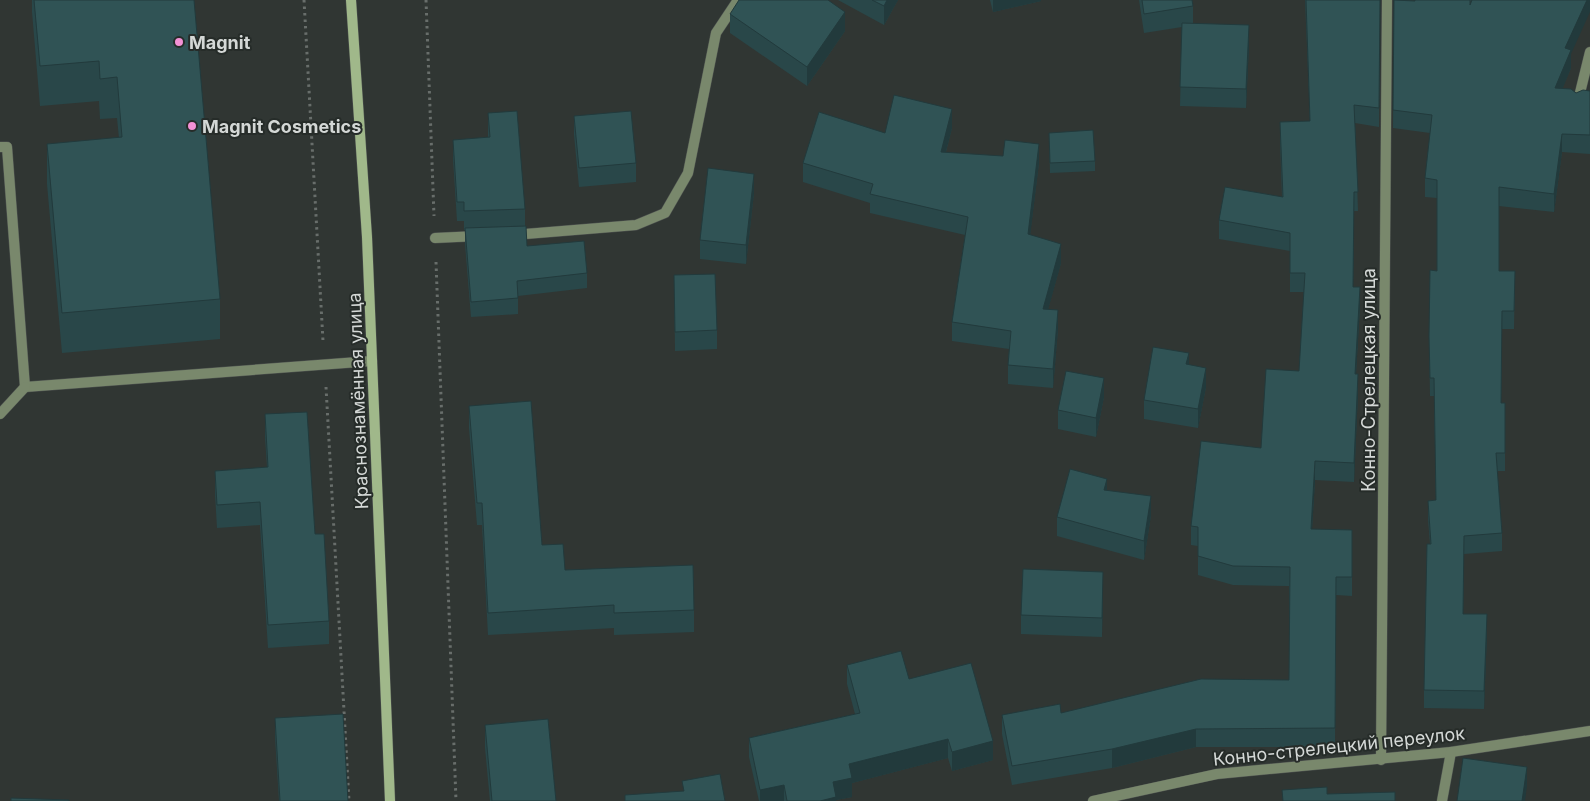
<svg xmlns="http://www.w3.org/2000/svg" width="1590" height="801" font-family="Inter,sans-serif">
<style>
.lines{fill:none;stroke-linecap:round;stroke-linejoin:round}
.lane-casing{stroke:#4e5350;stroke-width:11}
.street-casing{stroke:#4e5350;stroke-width:11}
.secondary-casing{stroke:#4e5350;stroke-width:11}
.path{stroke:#686e6b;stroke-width:3;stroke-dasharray:2.5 4;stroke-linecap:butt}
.lane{stroke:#79886c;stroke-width:10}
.street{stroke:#79886c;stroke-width:10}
.secondary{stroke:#a0b88a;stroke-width:10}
.wall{fill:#294749}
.shaded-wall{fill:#223a3c}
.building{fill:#305355;stroke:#223a3c}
.poi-dot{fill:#f391d5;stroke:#262c29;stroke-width:2}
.labels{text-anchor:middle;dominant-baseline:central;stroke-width:4;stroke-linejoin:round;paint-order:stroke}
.poi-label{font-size:18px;font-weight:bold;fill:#d4d8d6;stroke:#262c29;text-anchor:start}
.street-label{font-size:18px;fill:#d4d8d6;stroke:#262c29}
</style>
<rect width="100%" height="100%" fill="#303633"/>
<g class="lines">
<defs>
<g id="lane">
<polyline points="1577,105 1590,52"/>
<polyline points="0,147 7,147 25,387 372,361"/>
<polyline points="0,414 25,387"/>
</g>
<g id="street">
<polyline points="513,235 636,225 665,213 688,173 716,33 738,0"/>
<polyline points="435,238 478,236"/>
<polyline points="1381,760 1387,0"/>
<polyline points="1093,801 1217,774 1451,752 1590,731"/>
<polyline points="1442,801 1451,752"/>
</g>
<polyline id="secondary" points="351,0 367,237 390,801"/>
</defs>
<use href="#lane" class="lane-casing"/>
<use href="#street" class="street-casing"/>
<use href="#secondary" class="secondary-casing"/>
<g class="path">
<polyline points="304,0 323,341"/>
<polyline points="426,0 434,216"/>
<polyline points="436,262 456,801"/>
<polyline points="326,387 349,801"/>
</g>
<use href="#lane" class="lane"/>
<use href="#street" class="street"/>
<use href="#secondary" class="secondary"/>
</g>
<g class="wall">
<polygon points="32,0 194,0 220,299 220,339 62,353 47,184 47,144 119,138 117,118 100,119 99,101 40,106 32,12"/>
<polygon points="838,0 898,0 884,25"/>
<polygon points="990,0 1041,0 1041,1 993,12"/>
<polygon points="1139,0 1192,0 1193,6 1193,23 1249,44 1246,108 1180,106 1182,27 1144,33"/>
<polygon points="1305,0 1380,0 1379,127 1355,123 1358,211 1354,211 1353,287 1360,306 1356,374 1358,393 1354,482 1315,480 1312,529 1352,530 1352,596 1336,595 1335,747 1196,747 1112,768 1012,785 1002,734 1002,715 1061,713 1289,680 1289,586 1233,585 1198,575 1198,546 1191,545 1191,526 1261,448 1299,371 1304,292 1290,292 1290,251 1219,239 1219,220 1282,197 1280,141 1280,122 1310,121"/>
<polygon points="1394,0 1415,1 1415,0 1471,0 1470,3 1571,54 1571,68 1562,89 1576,93 1590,91 1590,154 1562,152 1554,212 1499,206 1499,271 1515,271 1514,329 1502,329 1501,403 1505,403 1505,471 1497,471 1502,533 1502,551 1464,554 1463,614 1487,633 1484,709 1424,708 1424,690 1430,544 1428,519 1428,501 1436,500 1434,396 1430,396 1429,336 1437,271 1437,198 1425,197 1425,178 1430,133 1393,128"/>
<polygon points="730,14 845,31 807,86 730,33"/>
<polygon points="488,113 525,209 525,226 527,246 587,273 587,288 518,296 518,314 471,317 465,244 465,230 464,230 464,221 457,221 453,159 453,140 488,137"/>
<polygon points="574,116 636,163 636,182 579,187 574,135"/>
<polygon points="952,128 946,152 1039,163 1030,235 1061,263 1048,309 1058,329 1053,388 1008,384 1008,365 1009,349 952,341 952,322 965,235 870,213 870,203 803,182 803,163 885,133"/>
<polygon points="1049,133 1095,161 1095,171 1050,173"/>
<polygon points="754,193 746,264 700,259 700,240"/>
<polygon points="674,275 717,330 717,349 675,351"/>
<polygon points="1189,365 1206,387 1198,428 1144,419 1144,400"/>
<polygon points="1104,397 1096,437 1058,429 1058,410"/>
<polygon points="469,406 542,545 565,570 694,610 694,632 614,635 614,628 488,635 482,525 477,525 469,428"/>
<polygon points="265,414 315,534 329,621 329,644 268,648 260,525 217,528 215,494 215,471 267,467 265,437"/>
<polygon points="1107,490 1151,515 1144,560 1057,536 1057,517"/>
<polygon points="1103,591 1102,637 1021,634 1021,615"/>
<polygon points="847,665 909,679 993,760 952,771 948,758 852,783 852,797 836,800 836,801 759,801 749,757 749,738 855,714 847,684"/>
<polygon points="275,718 348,801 279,801 275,737"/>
<polygon points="485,725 556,801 490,801 485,748"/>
</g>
<g class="shaded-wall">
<polygon points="887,0 898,0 884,25 884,6"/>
<polygon points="993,0 1041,0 1041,1 993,12"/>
<polygon points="1587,0 1590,0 1590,12 1571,54 1571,68 1555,107 1555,88 1565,48"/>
<polygon points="845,12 845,31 807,86 807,67"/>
<polygon points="1249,25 1249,44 1246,108 1246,89"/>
<polygon points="952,109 952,128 941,171 941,152"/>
<polygon points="1562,134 1562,152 1554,212 1554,194"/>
<polygon points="1039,144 1039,163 1028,253 1028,234"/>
<polygon points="754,174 754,193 746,264 746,245"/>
<polygon points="1061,244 1061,263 1043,328 1043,309"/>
<polygon points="1360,287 1360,306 1355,392 1355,374"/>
<polygon points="1058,310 1058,329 1053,388 1053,369"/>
<polygon points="1189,353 1189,372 1186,364"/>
<polygon points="1206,368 1206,387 1198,428 1198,409"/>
<polygon points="1358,374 1358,393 1354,482 1354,463"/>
<polygon points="1104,378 1104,397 1096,437 1096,418"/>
<polygon points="1315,461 1315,480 1311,548 1311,529"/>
<polygon points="1107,479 1107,498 1104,490"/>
<polygon points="1151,496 1151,515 1144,560 1144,541"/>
<polygon points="1103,572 1103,591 1102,637 1102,618"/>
<polygon points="1487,614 1487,633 1484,709 1484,691"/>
<polygon points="1196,729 1196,747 1112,768 1112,749"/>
<polygon points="948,739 948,758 852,783 852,797 836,800 836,801 820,801 833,782 849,764"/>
<polygon points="993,741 993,760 952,771 952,752"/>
<polygon points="1527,767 1527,786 1525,801 1522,801"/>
<polygon points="784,785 784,801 760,801 760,790"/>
</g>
<g class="building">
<polygon points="34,0 194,0 220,299 62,313 47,144 122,137 117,77 100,79 99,61 40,66"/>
<polygon points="739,0 828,0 845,12 807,67 730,14"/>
<polygon points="872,0 887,0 884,6"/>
<polygon points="1142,0 1192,0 1193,6 1144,14"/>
<polygon points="1306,0 1380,0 1379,108 1354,105 1358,192 1354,192 1353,287 1360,287 1355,374 1358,374 1354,463 1315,461 1311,529 1352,530 1352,577 1336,577 1335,728 1196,729 1112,749 1012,766 1002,715 1060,704 1061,713 1201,679 1289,680 1290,567 1233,566 1198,556 1198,527 1191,526 1201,441 1261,448 1266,369 1299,371 1305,273 1290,273 1290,233 1219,220 1225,187 1283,197 1280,122 1310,121"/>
<polygon points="1394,0 1415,1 1415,0 1470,0 1470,5 1472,0 1587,0 1565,48 1571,50 1555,88 1571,89 1576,93 1583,90 1590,91 1590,135 1562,134 1554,194 1499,187 1499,271 1515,271 1514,311 1502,311 1501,403 1505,403 1505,453 1496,453 1502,533 1464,536 1463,614 1487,614 1484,691 1424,690 1427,544 1431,544 1428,501 1436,500 1434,378 1430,378 1429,336 1430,270 1437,271 1437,180 1425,178 1432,115 1393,110"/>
<polygon points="1182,23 1249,25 1246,89 1180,87"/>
<polygon points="894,95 952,109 941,152 1003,156 1005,140 1039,144 1028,234 1061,244 1043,309 1058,310 1053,369 1008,365 1011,331 952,322 968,217 870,194 873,184 803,163 819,112 885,133"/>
<polygon points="517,111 525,209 464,211 464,202 457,202 453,140 490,137 488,113"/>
<polygon points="631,111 636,163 579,168 574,116"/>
<polygon points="1093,130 1095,161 1050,163 1049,133"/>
<polygon points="708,168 754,174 746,245 700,240"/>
<polygon points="526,226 527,246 584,241 587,273 517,281 518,298 471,302 465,228"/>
<polygon points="715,274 717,330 675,332 674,275"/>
<polygon points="1153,347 1189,353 1186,364 1206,368 1198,409 1144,400"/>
<polygon points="1066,371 1104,378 1096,418 1058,410"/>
<polygon points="531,401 542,545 563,544 565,570 693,565 694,610 614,613 614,605 488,613 482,503 477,503 469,406"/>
<polygon points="307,412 315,534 324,534 329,621 268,625 260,502 217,505 215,471 268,467 265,414"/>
<polygon points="1070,469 1107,479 1104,490 1151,496 1144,541 1057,517"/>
<polygon points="1023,569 1103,572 1102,618 1021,615"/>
<polygon points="901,651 909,679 971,663 993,741 952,752 948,739 849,764 852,778 833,782 836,797 820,801 787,801 784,785 760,790 749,738 860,713 847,665"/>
<polygon points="343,714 348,801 280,801 275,718"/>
<polygon points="548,719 556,801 492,801 485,725"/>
<polygon points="1463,758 1527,767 1522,801 1457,801"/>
<polygon points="720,774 725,801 625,801 625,795 684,791 682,781"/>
<polygon points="1327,787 1327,794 1395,792 1395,801 1283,801 1282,790"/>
<polygon points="11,798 69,800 69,801 11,801"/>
</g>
<g class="poi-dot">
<circle cx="179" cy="42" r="5"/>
<circle cx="192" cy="126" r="5"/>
</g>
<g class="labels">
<g class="poi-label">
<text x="189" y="42">Magnit</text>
<text x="202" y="126">Magnit Cosmetics</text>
</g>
<g class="street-label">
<text transform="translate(1368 380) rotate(-90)">Конно-Стрелецкая улица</text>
<text transform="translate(358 401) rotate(-92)">Краснознамённая улица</text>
<text transform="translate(1339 746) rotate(-6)">Конно-стрелецкий переулок</text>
</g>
</g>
</svg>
